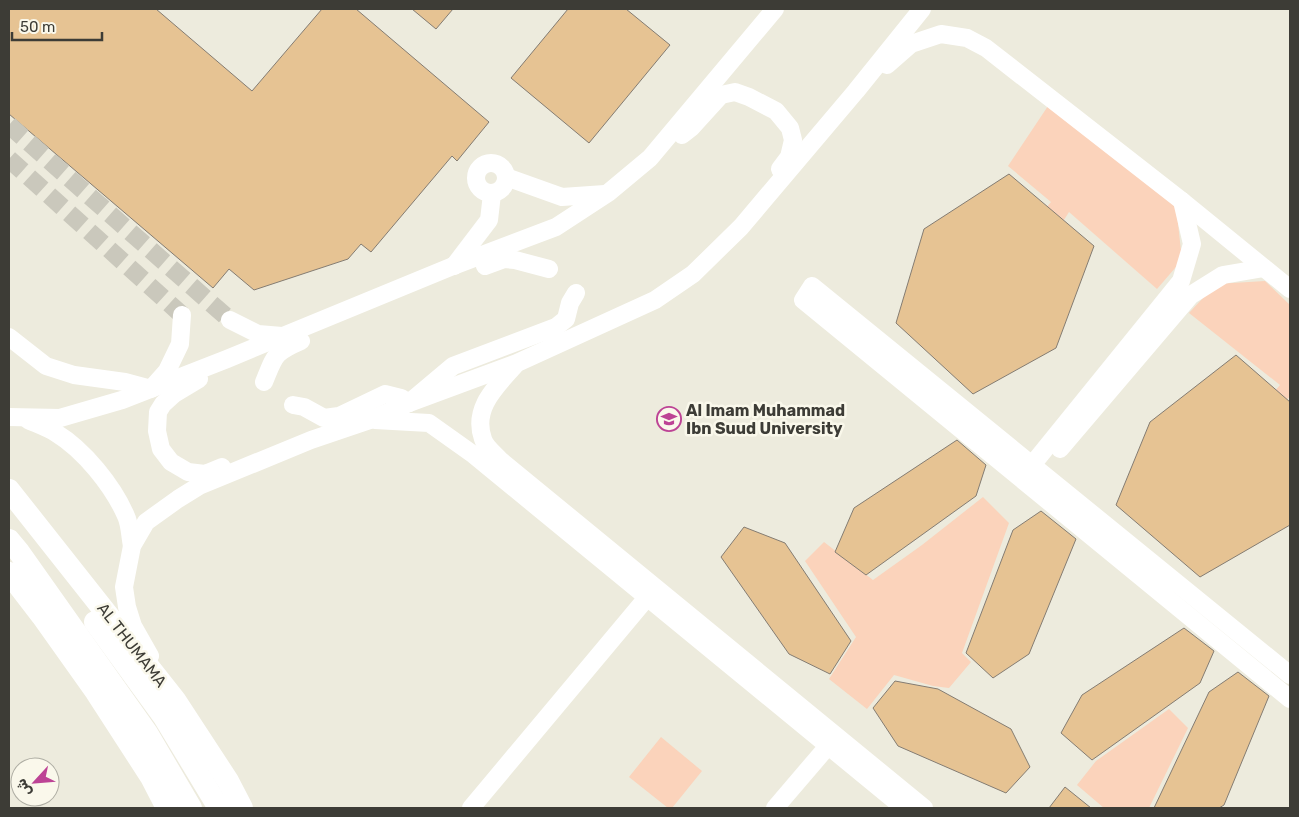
<svg xmlns="http://www.w3.org/2000/svg" width="1299" height="817" font-family="Rubik,Vazirmatn,sans-serif">
<style>
.green{fill:#fbd3bb}
.building{fill:#e6c393;stroke:#847c72}
.lines{fill:none;stroke-linecap:round;stroke-linejoin:round}
.minor-tunnel{stroke:#cac8bc;stroke-width:18;stroke-dasharray:18 9;stroke-linecap:butt}
.minor{stroke:#fff;stroke-width:18}
.major{stroke:#fff;stroke-width:22}
.labels{text-anchor:middle;dominant-baseline:central;stroke-width:5;stroke-linejoin:round;paint-order:stroke}
.poi-label{font-size:16px;font-weight:bold;fill:#3d3c36;stroke:#faf8eb;text-anchor:start}
.street-label{font-size:16px;fill:#3d3c36;stroke:#faf8eb}
</style>
<rect width="100%" height="100%" fill="#edebdd"/>
<g class="green">
<polygon points="1050,103 1176,205 1182,260 1157,289 1069,212 1018,293 1012,247 1051,202 1008,166"/>
<polygon points="1265,281 1290,305 1290,396 1260,434 1238,434 1280,385 1189,313 1216,284"/>
<polygon points="983,497 1009,523 962,653 971,662 949,688 933,686 894,675 867,709 829,679 856,637 805,561 824,542 873,580 922,545"/>
<polygon points="1169,709 1188,728 1149,808 1104,808 1077,785 1096,761"/>
<polygon points="661,737 702,771 672,808 668,808 629,777"/>
</g>
<g class="building">
<polygon points="9,9 156,9 252,91 322,9 356,9 489,122 457,161 452,156 371,252 361,244 348,259 254,290 229,269 213,288 9,114"/>
<polygon points="412,9 453,9 436,29"/>
<polygon points="568,9 626,9 670,45 589,143 511,78"/>
<polygon points="1009,174 1094,246 1056,348 973,394 896,323 924,229"/>
<polygon points="1236,355 1290,402 1290,525 1200,577 1116,505 1150,422"/>
<polygon points="957,440 986,465 976,496 866,575 835,552 854,508"/>
<polygon points="1041,511 1076,539 1029,654 993,678 966,653 1013,530"/>
<polygon points="744,527 785,543 851,641 830,674 789,654 721,557"/>
<polygon points="1184,628 1214,651 1200,683 1092,760 1061,733 1082,695"/>
<polygon points="1238,672 1269,696 1224,805 1219,808 1154,808 1209,692"/>
<polygon points="895,681 938,689 1011,729 1030,767 1006,793 898,746 873,708"/>
<polygon points="1065,787 1091,808 1049,808"/>
</g>
<g class="lines">
<g class="minor-tunnel">
<polyline points="9,125 230,320"/>
<polyline points="9,159 182,315"/>
</g>
<g class="minor">
<polyline points="887,65 911,44 941,34 967,38 986,48 1182,201 1290,289"/>
<polyline points="682,135 691,128 721,95 735,92 749,97 776,111 790,128 793,140 789,157 780,169"/>
<circle cx="491" cy="178" r="15"/>
<polyline points="506,177 562,197 605,194"/>
<polyline points="454,266 489,220 492,194"/>
<polyline points="485,266 504,259 515,260 549,269"/>
<polyline points="230,320 258,334 282,336"/>
<polyline points="9,337 46,366 74,375 125,382 151,389 167,371 180,344 182,315"/>
<path d="M 515,365 C 496,387 472,408 483,439 C 485,447 495,454 500,460 L 924,808"/>
<polyline points="199,379 174,394 163,404 158,412 157,431 161,449 171,462 188,472 205,474 222,467"/>
<path d="M 264,382 C 275,356 273,353 301,341"/>
<polyline points="293,405 304,407 324,418 339,416 385,394 401,398 409,403 453,366 556,327 566,319 570,303 576,293"/>
<polyline points="9,417 60,418 122,400 227,359 453,266 556,227 608,193 650,158 775,9"/>
<path d="M 28,420 C 37,424 48,428 56,433 C 84,450 113,486 126,516 C 130,524 130,537 132,546"/>
<polyline points="375,420 429,423 474,455 904,808"/>
<polyline points="1060,449 1191,295 1223,275 1264,268"/>
<polyline points="1032,465 1181,281 1192,244 1182,201"/>
<polyline points="150,656 133,626 127,607 124,587 132,546 146,522 178,499 199,486 311,440 370,420 409,403 517,363 655,300 693,274 741,227 856,91 922,9"/>
<polyline points="1290,675 812,286 803,300 1290,699"/>
<polyline points="471,808 655,588"/>
<polyline points="775,808 828,746"/>
</g>
<g class="major">
<polyline points="9,490 175,700 228,781 242,808"/>
<polyline points="9,540 19,552 147,733 191,808"/>
<polyline points="9,573 42,616 96,692 151,777 167,808"/>
<polyline points="95,622 164,717 219,808"/>
</g>
</g>
<defs>
<symbol id="university-ring" viewBox="-11 -11 22 22"><circle r="9.5" fill="#faf8eb" stroke="#bd4395" stroke-width="1.5"/><path d="M0-5L7-2L0 1L-7-2ZM-4 1L0 2.5L4 1V4Q0 6-4 4Z" fill="#bd4395"/></symbol>
</defs>
<g fill-rule="evenodd">
<use href="#university-ring" x="655" y="405" width="28" height="28"/>
</g>
<g class="labels">
<g class="poi-label">
<text x="686" y="410">Al Imam Muhammad<tspan x="686" dy="18">Ibn Suud University</tspan></text>
</g>
<g class="street-label">
<text transform="translate(132 645) rotate(52)">AL THUMAMA</text>
</g>
</g>
<rect width="1299" height="817" fill="none" stroke="#3d3c36" stroke-width="20"/>
<g transform="translate(35 782) rotate(244)"><circle r="24" fill="#faf8eb" stroke="#aeada3"/>
<path d="M0-4L9 19L0 12L-9 19Z" fill="#bd4395"/>
<text y="-8" font-size="14" font-weight="bold" text-anchor="middle" fill="#3d3c36">ش</text>
</g>
<path d="M12 32v8h90v-8" fill="none" stroke="#3d3c36" stroke-width="2.5"/>
<text x="20" y="32" font-size="15" fill="#3d3c36" stroke="#faf8eb" stroke-width="4" paint-order="stroke">50 m</text>
</svg>
